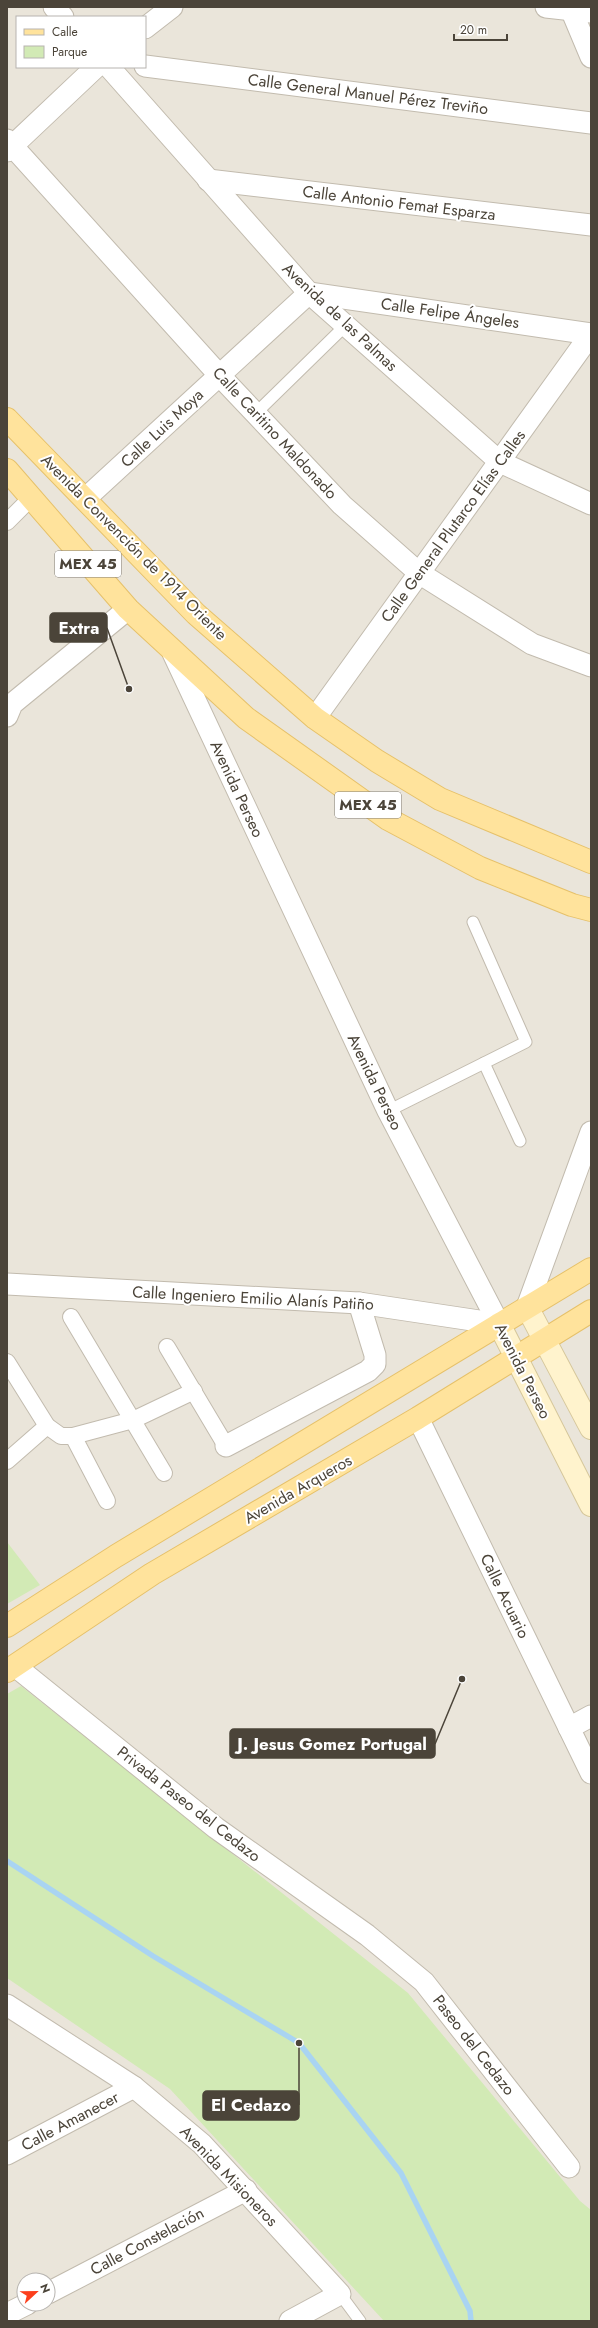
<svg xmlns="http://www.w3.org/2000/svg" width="598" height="2328" font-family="Jost,sans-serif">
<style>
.residential{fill:#eae5da;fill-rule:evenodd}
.green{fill:#d2eab5}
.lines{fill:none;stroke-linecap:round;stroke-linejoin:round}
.stream{stroke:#a9d4f2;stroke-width:5.5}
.service-casing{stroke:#c2bbae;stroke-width:13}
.pedestrian-casing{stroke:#c2bbae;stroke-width:18}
.minor-casing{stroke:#c2bbae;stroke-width:23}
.secondary-casing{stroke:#d6c79b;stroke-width:24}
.primary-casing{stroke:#e6c16a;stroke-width:24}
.service{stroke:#fff;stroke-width:11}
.pedestrian{stroke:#fff;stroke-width:16}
.minor{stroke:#fff;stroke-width:21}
.secondary{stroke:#fff3cd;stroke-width:22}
.primary{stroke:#ffe39c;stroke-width:22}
.labels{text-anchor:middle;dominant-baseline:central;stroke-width:4;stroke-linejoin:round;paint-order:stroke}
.shield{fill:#fff;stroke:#817c74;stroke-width:1}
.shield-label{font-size:15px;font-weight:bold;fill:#4b4439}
.street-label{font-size:16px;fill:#4b4439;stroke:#fff}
.leader{fill:none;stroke:#4b4439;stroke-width:1.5}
.callout-dot{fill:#4b4439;stroke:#fff;stroke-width:1.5}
.callout{fill:#4b4439;stroke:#4b4439;stroke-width:1.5}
.callout-label{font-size:17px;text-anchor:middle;font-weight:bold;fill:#fff}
</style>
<rect width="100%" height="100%" fill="#f6f3ec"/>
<path class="residential" d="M 7,7 L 591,7 L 591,2321 L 7,2321 ZM 17,17 L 145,17 L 145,67 L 17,67 ZM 24,2280 L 48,2280 L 48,2304 L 24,2304 Z"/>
<g class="green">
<polygon points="7,1542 40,1585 7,1604"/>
<polygon points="21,1686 408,1993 580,2201 591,2210 591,2321 384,2321 170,2089 7,1978 7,1694"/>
</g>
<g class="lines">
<polyline class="stream" points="7,1861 153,1956 299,2043 401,2173 470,2311 471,2321"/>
<defs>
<g id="service">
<polyline points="256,413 346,325"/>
<polyline points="484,1063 520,1141"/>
<polyline points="388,1111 526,1042 473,922"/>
<polyline points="340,2294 360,2321"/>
</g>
<g id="pedestrian">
<polyline points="7,522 31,498"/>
<polyline points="71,1317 164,1473"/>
<polyline points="167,1347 226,1446"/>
<polyline points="7,1362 47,1426 61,1436 73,1436 133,1420 194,1391"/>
<polyline points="73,1436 107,1501"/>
<polyline points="7,1461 47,1426"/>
</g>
<g id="minor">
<polyline points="54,7 63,17"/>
<polyline points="546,7 591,12"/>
<polyline points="570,7 591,57"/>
<polyline points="145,28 172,7"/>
<polyline points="145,66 591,123"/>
<polyline points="109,67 309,293 500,462 591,504"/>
<polyline points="7,140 220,376 342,505 419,573 532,644 591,666"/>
<polyline points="7,151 96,67"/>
<polyline points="208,180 591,225"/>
<polyline points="86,498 309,293 591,334 315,718"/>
<polyline points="173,653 388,1111 499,1324"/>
<polyline points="7,716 12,704 128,609"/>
<polyline points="7,1284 359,1303 499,1324"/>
<polyline points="527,1307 591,1132"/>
<polyline points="418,1418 591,1773"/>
<polyline points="226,1446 368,1371 375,1364 375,1355 359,1303"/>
<polyline points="15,1666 216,1828 367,1935 424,1982 569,2167"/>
<polyline points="569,1728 591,1716"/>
<polyline points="7,2005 134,2087 202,2144 340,2294 290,2321"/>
<polyline points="7,2154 134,2087"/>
<polyline points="48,2293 246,2190"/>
<polyline points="7,2314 27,2304"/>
</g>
<g id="secondary">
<polyline points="527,1307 591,1428"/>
<polyline points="499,1324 591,1505"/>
</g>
<g id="primary">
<polyline points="7,419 196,614 315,718 377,761 440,799 591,862"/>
<polyline points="7,470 128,609 246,718 388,819 480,868 572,905 591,910"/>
<polyline points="7,1626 116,1556 591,1269"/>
<polyline points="7,1671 152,1574 418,1418 591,1311"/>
</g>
</defs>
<use href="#service" class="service-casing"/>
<use href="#pedestrian" class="pedestrian-casing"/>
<use href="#minor" class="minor-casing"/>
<use href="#secondary" class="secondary-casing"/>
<use href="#primary" class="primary-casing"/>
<use href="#service" class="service"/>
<use href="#pedestrian" class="pedestrian"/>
<use href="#minor" class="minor"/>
<use href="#secondary" class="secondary"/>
<use href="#primary" class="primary"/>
</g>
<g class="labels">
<g class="shield">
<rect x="55" y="551" width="66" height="26" rx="3"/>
<rect x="335" y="792" width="66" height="26" rx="3"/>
</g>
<g class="shield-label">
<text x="88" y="564">MEX 45</text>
<text x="368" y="805">MEX 45</text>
</g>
<g class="street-label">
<text transform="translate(368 94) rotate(7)">Calle General Manuel Pérez Treviño</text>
<text transform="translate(399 203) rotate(7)">Calle Antonio Femat Esparza</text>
<text transform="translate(450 313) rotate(8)">Calle Felipe Ángeles</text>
<text transform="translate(340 317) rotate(43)">Avenida de las Palmas</text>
<text transform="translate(162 428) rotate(-43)">Calle Luis Moya</text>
<text transform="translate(275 433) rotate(47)">Calle Caritino Maldonado</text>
<text transform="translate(453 526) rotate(-54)">Calle General Plutarco Elías Calles</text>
<text transform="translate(134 547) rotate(45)">Avenida Convención de 1914 Oriente</text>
<text transform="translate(237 789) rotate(65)">Avenida Perseo</text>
<text transform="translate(375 1082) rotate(64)">Avenida Perseo</text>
<text transform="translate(253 1298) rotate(3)">Calle Ingeniero Emilio Alanís Patiño</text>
<text transform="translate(523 1371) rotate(63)">Avenida Perseo</text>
<text transform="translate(298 1489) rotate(-30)">Avenida Arqueros</text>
<text transform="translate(505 1596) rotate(64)">Calle Acuario</text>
<text transform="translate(189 1804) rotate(38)">Privada Paseo del Cedazo</text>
<text transform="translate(474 2045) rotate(52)">Paseo del Cedazo</text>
<text transform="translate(70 2121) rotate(-28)">Calle Amanecer</text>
<text transform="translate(229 2176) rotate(46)">Avenida Misioneros</text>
<text transform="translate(147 2241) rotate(-28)">Calle Constelación</text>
</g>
</g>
<path class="leader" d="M129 689L107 628M462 1679L435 1744M299 2043L299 2105"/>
<g class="callout-dot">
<circle cx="129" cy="689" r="4"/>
<circle cx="462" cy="1679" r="4"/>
<circle cx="299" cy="2043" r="4"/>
</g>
<g class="callout">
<rect x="50" y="613" width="57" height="29" rx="4"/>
<rect x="230" y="1729" width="205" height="29" rx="4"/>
<rect x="203" y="2091" width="96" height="29" rx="4"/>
</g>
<g class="callout-label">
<text x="79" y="634">Extra</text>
<text x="332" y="1750">J. Jesus Gomez Portugal</text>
<text x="251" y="2111">El Cedazo</text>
</g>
<rect width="598" height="2328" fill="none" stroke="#4b4439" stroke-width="16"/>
<rect x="16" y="16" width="130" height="52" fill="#ffffff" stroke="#b7b4b0"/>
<rect x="24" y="29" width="20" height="6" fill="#ffe39c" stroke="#b7b4b0"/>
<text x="52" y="36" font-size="12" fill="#4b4439">Calle</text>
<rect x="24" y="46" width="20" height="12" fill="#d2eab5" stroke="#b7b4b0"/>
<text x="52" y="56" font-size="12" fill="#4b4439">Parque</text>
<g transform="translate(36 2292) rotate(68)"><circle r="19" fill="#ffffff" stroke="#b7b4b0"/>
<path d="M0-3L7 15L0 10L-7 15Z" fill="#fc3f1d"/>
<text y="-6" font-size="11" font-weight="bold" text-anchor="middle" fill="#4b4439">N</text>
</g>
<path d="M454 34v6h53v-6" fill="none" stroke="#4b4439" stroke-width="2"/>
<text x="460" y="34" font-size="12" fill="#4b4439" stroke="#ffffff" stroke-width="3" paint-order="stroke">20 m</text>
</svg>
